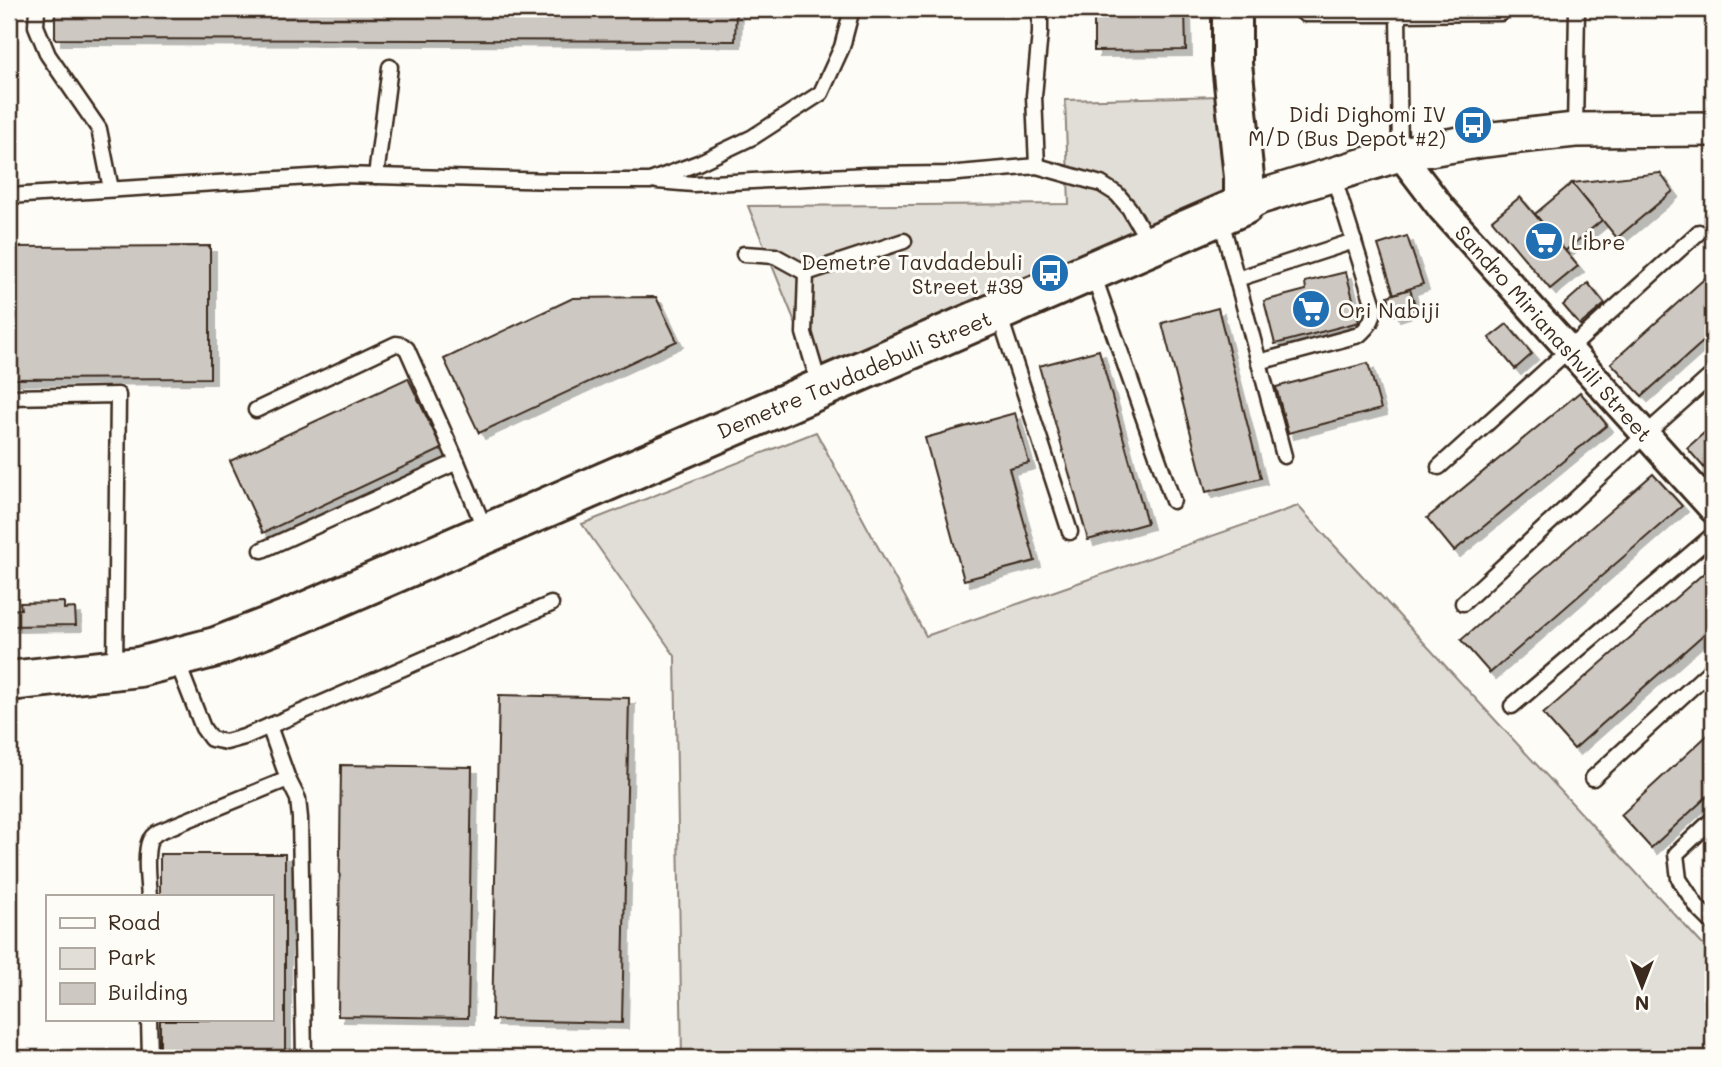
<svg xmlns="http://www.w3.org/2000/svg" width="1722" height="1067" font-family="Mali,sans-serif">
<style>
.green{fill:#e1ded7;stroke:#8e847a;stroke-width:2}
.building{fill:#cdc8c2;stroke:#3b2a1e;stroke-width:2;filter:url(#shadow)}
.lines{fill:none;stroke-linecap:round;stroke-linejoin:round}
.service-casing{stroke:#3b2a1e;stroke-width:19}
.minor-casing{stroke:#3b2a1e;stroke-width:32}
.tertiary-casing{stroke:#3b2a1e;stroke-width:38}
.secondary-casing{stroke:#3b2a1e;stroke-width:44}
.service{stroke:#fdfcf7;stroke-width:14}
.minor{stroke:#fdfcf7;stroke-width:26}
.tertiary{stroke:#fdfcf7;stroke-width:33}
.secondary{stroke:#fdfcf7;stroke-width:38}
.labels{text-anchor:middle;dominant-baseline:central;stroke-width:6;stroke-linejoin:round;paint-order:stroke}
.poi-label{font-size:21px;fill:#3b2a1e;stroke:#fdfcf7;text-anchor:end}
.street-label{font-size:21px;fill:#3b2a1e;stroke:#fdfcf7}
</style>
<defs>
<filter id="shadow"><feDropShadow dx="6" dy="6" stdDeviation="0" flood-color="#0004"/></filter>
</defs>
<rect width="100%" height="100%" fill="#fdfcf7"/>
<filter id="ink" filterUnits="userSpaceOnUse"><feTurbulence type="fractalNoise" baseFrequency=".0143" numOctaves="2"/><feDisplacementMap in="SourceGraphic" scale="14" xChannelSelector="R" yChannelSelector="G"/><feConvolveMatrix kernelMatrix="1 2 1 2 8 2 1 2 1" color-interpolation-filters="sRGB"/></filter>
<g filter="url(#ink)">
<g class="green">
<polygon points="1221,96 1225,190 1205,210 814,369 748,206 1069,204 1065,100"/>
<polygon points="816,432 926,636 1298,506 1713,956 1713,1058 682,1058 675,656 582,524"/>
</g>
<g class="building">
<polygon points="55,9 736,9 735,41 55,39"/>
<polygon points="1094,9 1185,9 1186,50 1094,51"/>
<polygon points="1660,173 1673,191 1617,238 1572,183"/>
<polygon points="1572,183 1602,220 1565,251 1535,214"/>
<polygon points="1520,197 1578,266 1550,289 1492,220"/>
<polygon points="1407,236 1423,284 1394,294 1378,245"/>
<polygon points="210,246 210,378 9,379 9,247"/>
<polygon points="1713,271 1713,333 1642,396 1611,363"/>
<polygon points="1346,272 1359,322 1275,344 1264,301 1306,290 1305,282"/>
<polygon points="1588,283 1605,304 1580,325 1563,305"/>
<polygon points="1410,289 1416,308 1394,315 1388,296"/>
<polygon points="656,297 677,341 479,433 444,359 573,298"/>
<polygon points="1218,308 1261,478 1206,492 1162,323"/>
<polygon points="1507,324 1532,354 1515,369 1489,338"/>
<polygon points="1099,350 1147,523 1088,540 1039,366"/>
<polygon points="1368,363 1381,409 1288,433 1276,387"/>
<polygon points="408,378 442,449 263,533 230,461"/>
<polygon points="1580,392 1607,425 1454,551 1427,518"/>
<polygon points="1015,413 1029,463 1009,468 1035,561 964,580 925,438"/>
<polygon points="1713,425 1713,478 1687,448"/>
<polygon points="1653,474 1682,506 1490,673 1461,640"/>
<polygon points="1713,565 1713,626 1574,749 1543,714"/>
<polygon points="64,602 64,609 75,608 76,625 9,626 9,610 21,609 20,603"/>
<polygon points="499,695 629,698 622,1023 492,1020"/>
<polygon points="1713,730 1713,791 1651,848 1621,815"/>
<polygon points="341,765 472,767 468,1018 338,1016"/>
<polygon points="160,854 285,854 285,1058 160,1058 160,1020 271,1020 271,897 160,897"/>
</g>
<g class="lines">
<defs>
<g id="service">
<polyline points="37,9 36,26 48,55 99,129 111,189"/>
<polyline points="1298,9 1305,14 1398,14 1400,154"/>
<polyline points="1398,14 1501,13"/>
<polyline points="1575,130 1577,9"/>
<polyline points="1037,166 1034,96 1040,33 1040,9"/>
<polyline points="376,176 390,67"/>
<polyline points="657,181 693,184 867,175 947,174 1037,166 1101,184 1117,194 1129,208 1150,244"/>
<polyline points="9,196 342,175 558,181 650,181 698,163 753,137 821,93 842,47 852,9"/>
<polyline points="1220,216 1284,456"/>
<polyline points="744,254 775,256 806,273"/>
<polyline points="1092,271 1173,501"/>
<polyline points="1237,279 1354,241"/>
<polyline points="999,314 1070,532"/>
<path d="M 1259,362 L 1359,335 C 1369,326 1374,320 1374,306 L 1333,175"/>
<polyline points="820,387 804,333 806,273 904,241"/>
<polyline points="9,397 118,395 115,669"/>
<polyline points="256,410 396,344 402,345 407,349 457,462 486,532"/>
<polyline points="1439,467 1699,232"/>
<polyline points="262,550 457,462"/>
<polyline points="1463,603 1646,434 1713,374"/>
<polyline points="176,659 203,728 211,739 226,742 244,737 551,604"/>
<polyline points="1512,706 1713,535"/>
<polyline points="269,726 288,779 298,799 300,818 304,1058"/>
<polyline points="1593,778 1713,668"/>
<polyline points="1713,819 1676,854 1679,879 1698,908 1713,923"/>
<path d="M 149,897 C 148,882 144,853 150,840 C 153,835 154,835 158,832 L 288,779"/>
<polyline points="149,1020 150,1058"/>
</g>
<polyline id="minor" points="1400,154 1442,209 1713,509"/>
<polyline id="tertiary" points="1244,205 1260,197 1400,154 1484,140 1575,130 1713,129"/>
<polyline id="secondary" points="9,681 139,667 216,647 291,618 1244,205 1244,177 1232,64 1232,9"/>
</defs>
<use href="#service" class="service-casing"/>
<use href="#minor" class="minor-casing"/>
<use href="#tertiary" class="tertiary-casing"/>
<use href="#secondary" class="secondary-casing"/>
<use href="#service" class="service"/>
<use href="#minor" class="minor"/>
<use href="#tertiary" class="tertiary"/>
<use href="#secondary" class="secondary"/>
</g>
</g>
<defs>
<symbol id="bus-disc" viewBox="-11 -11 22 22"><circle r="9.5" fill="#1f6fb2" stroke="#fdfcf7"/><path d="M-5-6H5V4H4V6H2V4H-2V6H-4V4H-5ZM-3.5-4V0h7V-4ZM-3.5 1.2v1.5H-2V1.2ZM2 1.2v1.5H3.5V1.2Z" fill="#fff"/></symbol>
<symbol id="supermarket-disc" viewBox="-11 -11 22 22"><circle r="9.5" fill="#1f6fb2" stroke="#fdfcf7"/><path d="M-6-5.5h2.5l.6 2H6L4.5 2H-2.5L-4.4-4H-6ZM-1.5 3.2a1.3 1.3 0 1 0 .1 0ZM3 3.2a1.3 1.3 0 1 0 .1 0Z" fill="#fff"/></symbol>
</defs>
<g fill-rule="evenodd">
<use href="#bus-disc" x="1451" y="103" width="44" height="44"/>
<use href="#supermarket-disc" x="1522" y="219" width="44" height="44"/>
<use href="#bus-disc" x="1028" y="251" width="44" height="44"/>
<use href="#supermarket-disc" x="1289" y="287" width="44" height="44"/>
</g>
<g class="labels">
<g class="poi-label">
<text x="1446" y="113">Didi Dighomi IV<tspan x="1446" dy="24">M/D (Bus Depot #2)</tspan></text>
<text x="1571" y="241" text-anchor="start">Libre</text>
<text x="1023" y="261">Demetre Tavdadebuli<tspan x="1023" dy="24">Street #39</tspan></text>
<text x="1338" y="309" text-anchor="start">Ori Nabiji</text>
</g>
<g class="street-label">
<text transform="translate(1554 333) rotate(48)">Sandro Mirianashvili Street</text>
<text transform="translate(854 374) rotate(-23)">Demetre Tavdadebuli Street</text>
</g>
</g>
<rect width="1722" height="1067" fill="none" stroke="#fdfcf7" stroke-width="35"/>
<rect x="18" y="18" width="1687" height="1032" fill="none" stroke="#3b2a1e" stroke-width="2.5" filter="url(#ink)"/>
<rect x="46" y="895" width="228" height="126" fill="#fdfcf7" stroke="#afa8a0" stroke-width="2"/>
<rect x="60" y="918" width="35" height="10" fill="#fdfcf7" stroke="#afa8a0" stroke-width="2"/>
<text x="108" y="930" font-size="21" fill="#3b2a1e">Road</text>
<rect x="60" y="948" width="35" height="21" fill="#e1ded7" stroke="#afa8a0" stroke-width="2"/>
<text x="108" y="965" font-size="21" fill="#3b2a1e">Park</text>
<rect x="60" y="983" width="35" height="21" fill="#cdc8c2" stroke="#afa8a0" stroke-width="2"/>
<text x="108" y="1000" font-size="21" fill="#3b2a1e">Building</text>
<g transform="translate(1642 986) rotate(180)" stroke="#fdfcf7" stroke-width="5" paint-order="stroke">
<path d="M0-5L12 26L0 18L-12 26Z" fill="#3b2a1e"/>
<text y="-10" font-size="19" font-weight="bold" text-anchor="middle" fill="#3b2a1e">N</text>
</g>
</svg>
